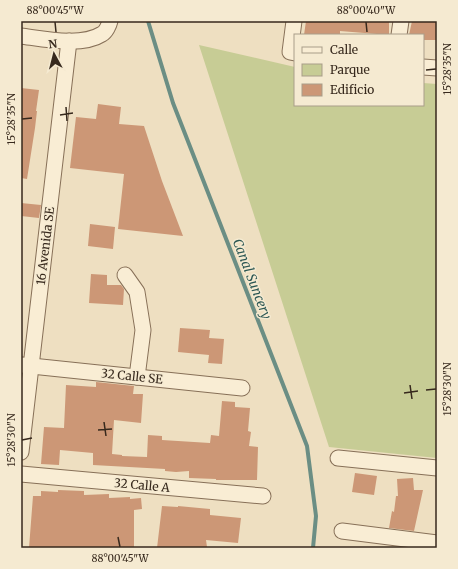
<svg xmlns="http://www.w3.org/2000/svg" width="458" height="569" font-family="Merriweather,serif">
<style>
.green{fill:#c7cc95}
.lines{fill:none;stroke-linecap:round;stroke-linejoin:round}
.stream{stroke:#6b8e84;stroke-width:4}
.building{fill:#cc9776}
.minor-casing{stroke:#877058;stroke-width:17}
.minor{stroke:#f9edd4;stroke-width:15}
.ticks{fill:none;stroke:#37291d;stroke-width:1.5}
.labels{text-anchor:middle;dominant-baseline:central;stroke-width:3;stroke-linejoin:round;paint-order:stroke}
.street-label{font-size:12px;fill:#37291d;stroke:#f5ead1}
.water-label{font-size:13px;font-style:italic;fill:#2c5753;stroke:#f5ead1}
.neatline{fill:none;stroke:#37291d;stroke-width:1.5}
.ticks-label{font-size:10px;text-anchor:middle;fill:#37291d}
</style>
<rect width="100%" height="100%" fill="#eedfc1"/>
<polygon class="green" points="199,45 295,67 295,105 423,105 423,83 437,84 437,458 329,447"/>
<g class="lines">
<polyline class="stream" points="148,21 173,103 307,446 316,516 313,548"/>
</g>
<g class="building">
<polygon points="306,21 389,21 389,35 340,31 340,35 304,35"/>
<polygon points="412,21 437,21 437,40 423,40 423,35 409,35"/>
<polygon points="21,88 39,90 36,111 37,111 35,128 27,179 21,178"/>
<polygon points="98,104 121,107 119,124 144,126 162,181 183,236 118,229 124,174 70,168 76,117 96,119"/>
<polygon points="21,203 41,205 39,218 21,216"/>
<polygon points="90,224 115,227 113,249 88,246"/>
<polygon points="91,274 107,275 107,285 121,285 124,289 123,305 89,303"/>
<polygon points="180,328 210,330 209,338 224,339 222,364 208,363 209,355 178,352"/>
<polygon points="96,382 134,386 133,394 143,394 141,423 114,420 112,454 122,455 122,456 147,457 148,435 162,436 162,440 210,443 211,435 219,436 222,401 235,402 235,407 250,408 248,431 251,432 249,446 258,447 257,480 216,480 216,479 189,478 189,471 176,472 165,471 165,469 93,465 93,453 60,450 59,465 41,464 44,427 64,428 66,385 96,387"/>
<polygon points="355,473 377,476 374,495 352,492"/>
<polygon points="413,478 414,490 423,490 414,531 389,528 392,511 394,512 396,496 398,496 397,479"/>
<polygon points="58,490 84,491 84,495 109,494 109,498 130,497 130,499 141,498 142,509 134,510 134,548 29,548 33,496 41,496 41,491 58,492"/>
<polygon points="162,506 178,507 178,506 210,509 210,515 241,518 238,543 206,540 207,547 157,548"/>
</g>
<g class="lines">
<defs>
<g id="minor">
<polyline points="294,21 290,52 295,53"/>
<polyline points="399,35 401,21"/>
<path d="M 21,36 C 44,39 82,47 102,34 C 106,32 109,25 110,21"/>
<polyline points="423,67 437,68"/>
<polyline points="125,275 137,292 143,330 137,377"/>
<polyline points="22,365 242,388"/>
<polyline points="21,452 69,41"/>
<polyline points="338,458 437,468"/>
<polyline points="21,474 263,496"/>
<polyline points="342,531 437,543"/>
</g>
</defs>
<use href="#minor" class="minor-casing"/>
<use href="#minor" class="minor"/>
</g>
<path class="ticks" d="M 55,22 L 56,32M 366,22 L 367,32M 426,70 L 436,69M 66,107 L 67,121M 60,115 L 73,113M 22,119 L 32,118M 410,385 L 412,399M 426,390 L 436,389M 404,393 L 418,391M 104,422 L 106,436M 98,430 L 112,429M 22,440 L 32,438M 118,537 L 120,547"/>
<g class="labels">
<g class="street-label">
<text transform="translate(45 246) rotate(-83)">16 Avenida SE</text>
<text transform="translate(132 376) rotate(6)">32 Calle SE</text>
<text transform="translate(142 485) rotate(5)">32 Calle A</text>
</g>
<g class="water-label">
<text transform="translate(252 279) rotate(69)">Canal Suncery</text>
</g>
</g>
<rect width="458" height="569" fill="none" stroke="#f5ead1" stroke-width="44"/>
<rect x="294" y="34" width="130" height="72" fill="#f5ead1" stroke="#a99d89"/>
<rect x="302" y="47" width="20" height="6" fill="#f9edd4" stroke="#a99d89"/>
<text x="330" y="54" font-size="12" fill="#37291d">Calle</text>
<rect x="302" y="64" width="20" height="12" fill="#c7cc95" stroke="#a99d89"/>
<text x="330" y="74" font-size="12" fill="#37291d">Parque</text>
<rect x="302" y="84" width="20" height="12" fill="#cc9776" stroke="#a99d89"/>
<text x="330" y="94" font-size="12" fill="#37291d">Edificio</text>
<g transform="translate(54 54) rotate(353)" stroke="#f5ead1" stroke-width="3" paint-order="stroke">
<path d="M0-3L7 15L0 10L-7 15Z" fill="#37291d"/>
<text y="-6" font-size="11" font-weight="bold" text-anchor="middle" fill="#37291d">N</text>
</g>
<rect x="22" y="22" width="414" height="525" class="neatline"/>
<g class="ticks-label">
<text x="55" y="14">88°00'45"W</text>
<text x="366" y="14">88°00'40"W</text>
<text transform="translate(447 69) rotate(-90)" y="4">15°28'35"N</text>
<text transform="translate(11 119) rotate(-90)" y="4">15°28'35"N</text>
<text transform="translate(447 389) rotate(-90)" y="4">15°28'30"N</text>
<text transform="translate(11 440) rotate(-90)" y="4">15°28'30"N</text>
<text x="120" y="562">88°00'45"W</text>
</g>
</svg>
